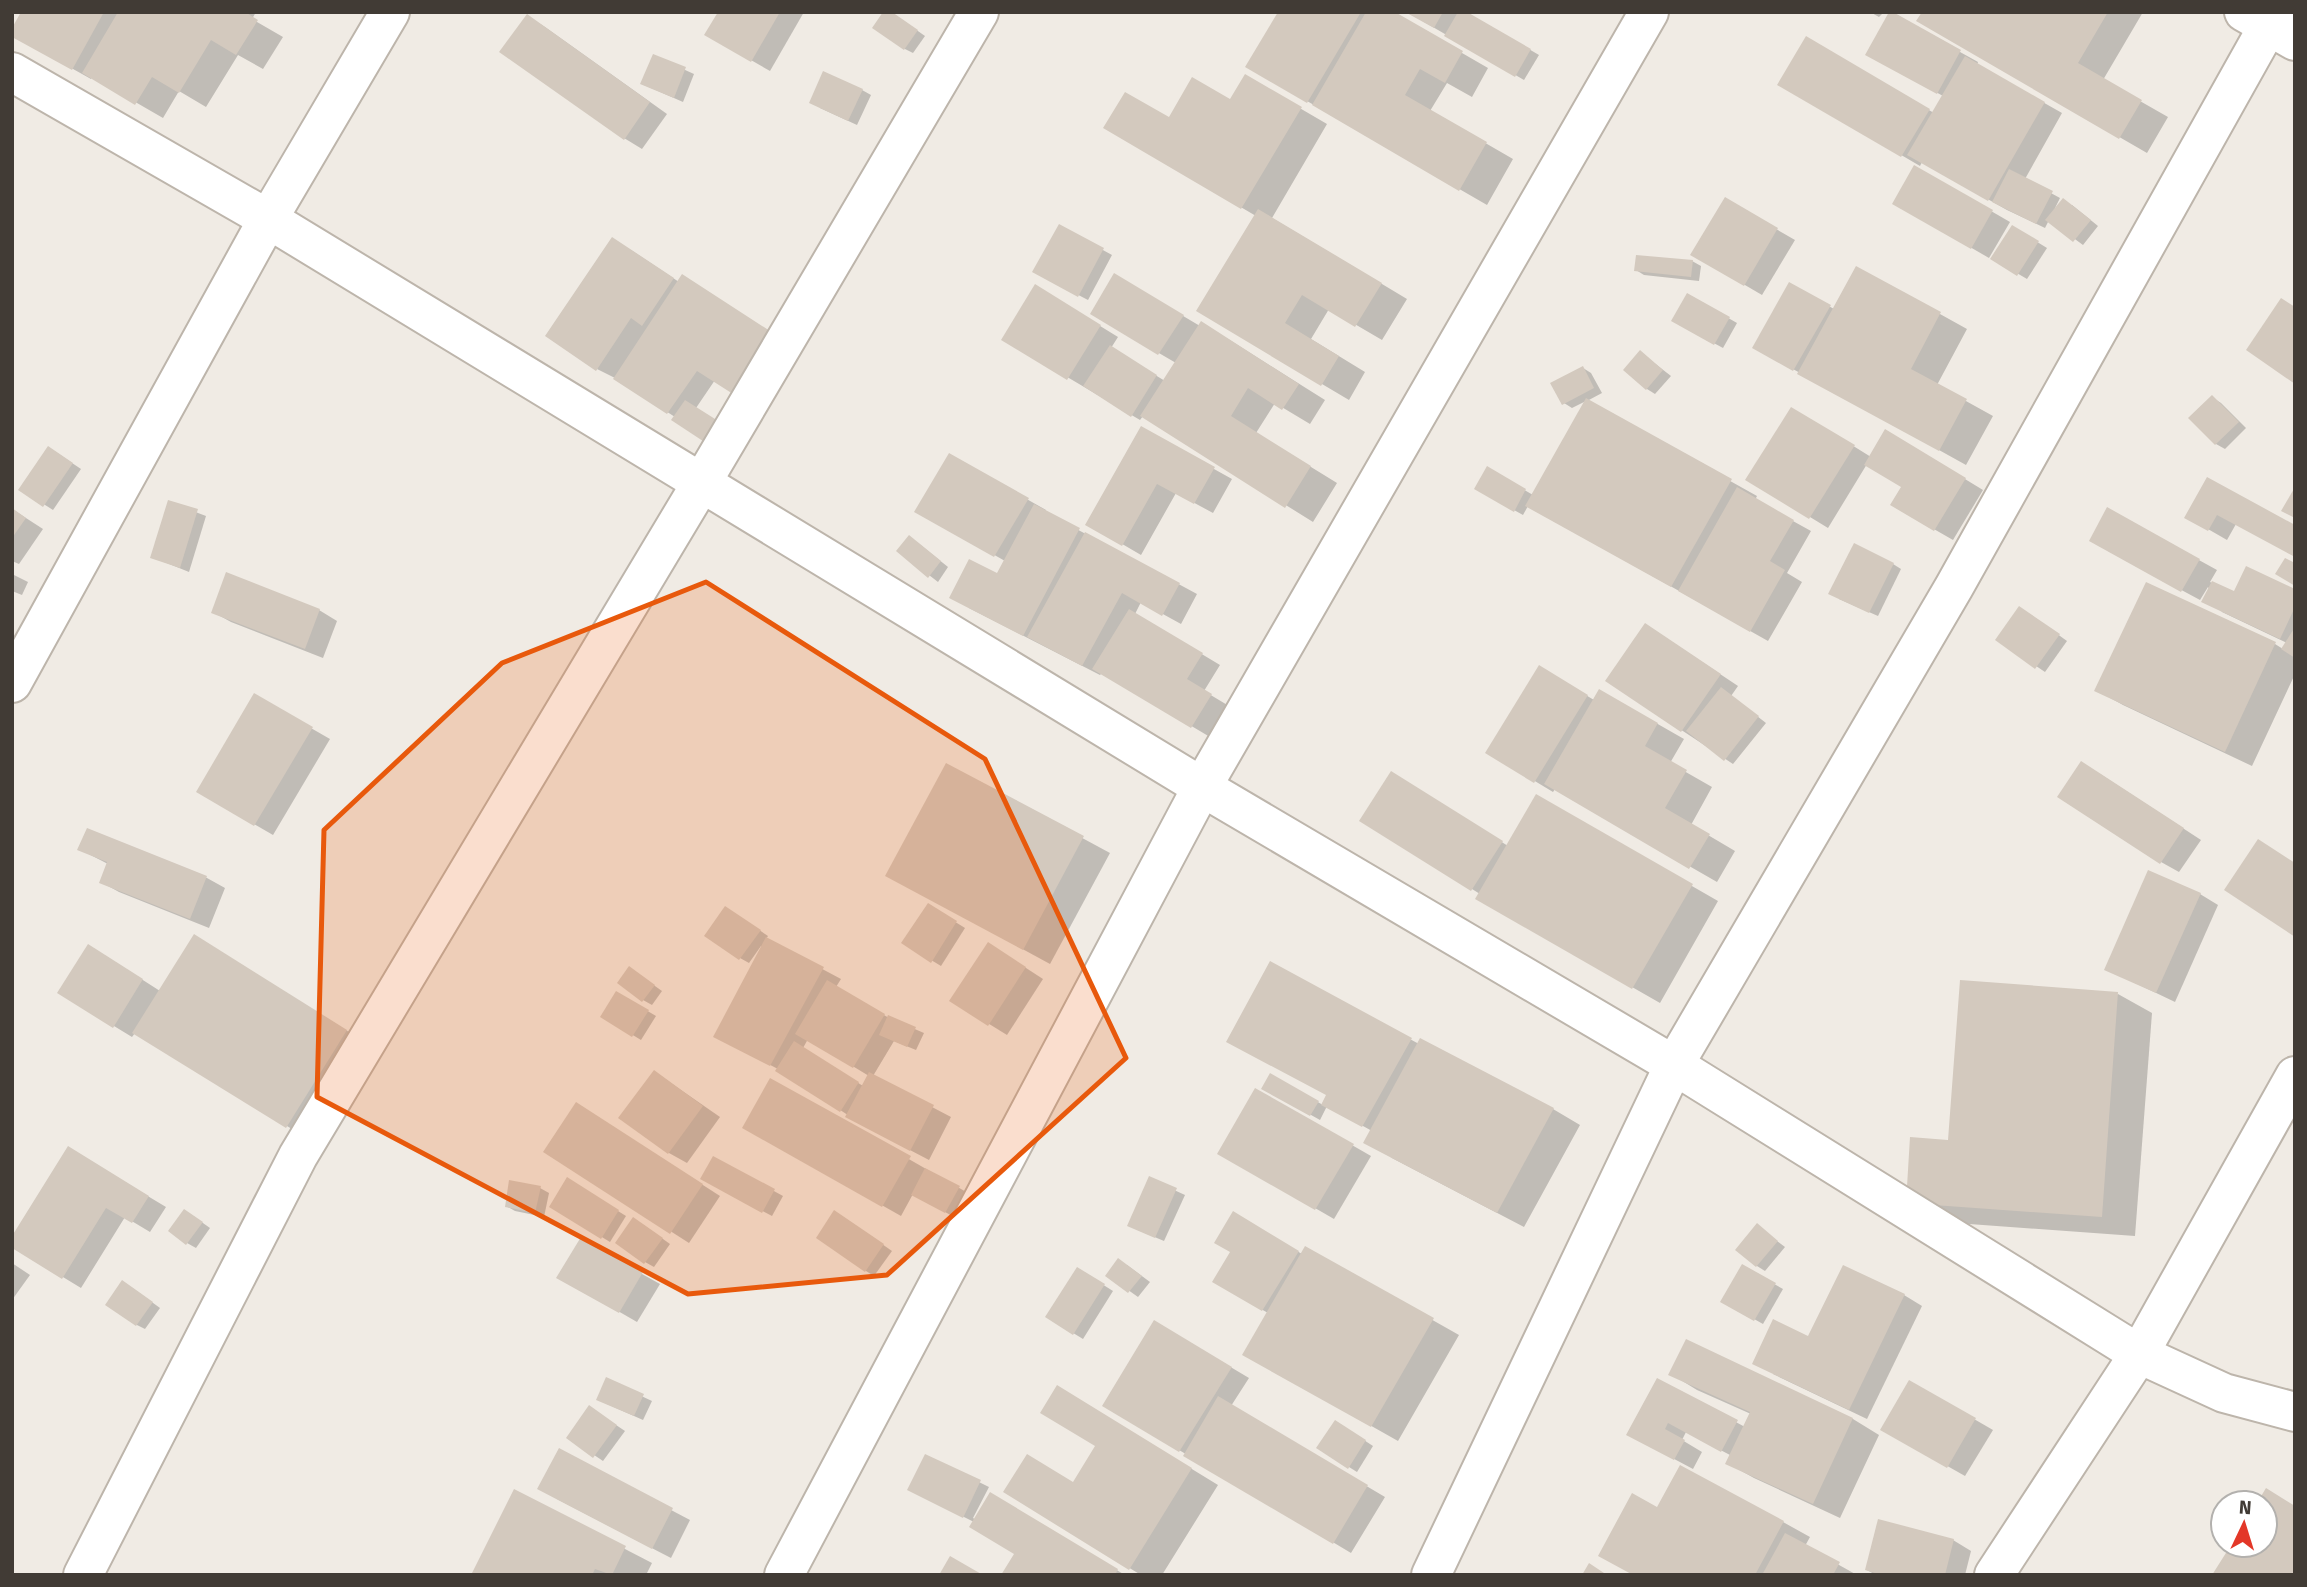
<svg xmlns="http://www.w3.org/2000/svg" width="2307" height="1587" font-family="'Fira Sans',sans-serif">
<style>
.shadow{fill:#0003;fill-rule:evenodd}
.building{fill:#d3c9be}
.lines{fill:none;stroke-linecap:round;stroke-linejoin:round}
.minor-casing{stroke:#bdb5ab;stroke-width:42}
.minor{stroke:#fff;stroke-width:38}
.marked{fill:#e8590c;fill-opacity:0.2;stroke:#e8590c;stroke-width:5;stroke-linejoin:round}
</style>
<rect width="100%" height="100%" fill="#f0ebe4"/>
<g class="shadow">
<polygon points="23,12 256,12 252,19 283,37 263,69 238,55 206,107 179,91 163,118 92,77 91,79 12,35"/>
<polygon points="720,12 804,12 770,71 707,35"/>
<polygon points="1280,12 1391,12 1488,68 1472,97 1447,83 1430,111 1513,159 1487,205 1307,101"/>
<polygon points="1407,12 1466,12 1539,55 1524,80"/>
<polygon points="1870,12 1884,12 1879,17"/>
<polygon points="1924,12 2143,12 2103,80 2168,117 2147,153 1919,21"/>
<polygon points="1890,13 1978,62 1977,65 2062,113 2025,179 2060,198 2055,208 2072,205 2098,226 2083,245 2049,220 2045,228 2007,210 1922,162 1920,166 1780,84 1807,39 1934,113 1943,96 1868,54"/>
<polygon points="895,15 925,36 913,53 905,49"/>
<polygon points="527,16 545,27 667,114 642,149 624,138"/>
<polygon points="654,56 694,74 683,102 642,84"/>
<polygon points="1245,76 1327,124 1272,218 1407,299 1382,340 1329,309 1311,339 1365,372 1349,400 1199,311 1256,216 1106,128 1170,119 1230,101"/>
<polygon points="862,90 871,95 857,125 820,108"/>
<polygon points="1915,167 2010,222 1989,258 1894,203"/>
<polygon points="1726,200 1795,240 1762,295 1692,254"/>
<polygon points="1059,226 1112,255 1088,300 1034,272"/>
<polygon points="2013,227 2047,248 2027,279 1993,259"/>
<polygon points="631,250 679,282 715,380 696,408 675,417 615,378 597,369"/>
<polygon points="1692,261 1701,266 1699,281 1644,275 1636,270"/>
<polygon points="1857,268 1967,329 1937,385 1993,416 1966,465 1755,348 1790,284 1834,309"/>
<polygon points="1114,275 1200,326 1228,339 1325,400 1310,424 1275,403 1256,433 1337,483 1313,522 1143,416 1140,420 1003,339 1053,297 1118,337 1111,348 1165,381 1176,363 1092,314"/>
<polygon points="1688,295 1737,323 1723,348 1673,321"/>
<polygon points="1640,352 1671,376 1655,394 1647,389"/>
<polygon points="1583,368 1591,373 1602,393 1587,401 1757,496 1755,500 1811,531 1787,573 1802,582 1768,641 1528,506 1523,515 1476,489 1488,469 1533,495 1586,401 1572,408 1564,403"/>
<polygon points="2213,398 2221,403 2246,428 2225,449 2216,444"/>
<polygon points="1810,419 1871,457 1886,431 1983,490 1953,540 1892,505 1903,486 1867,464 1828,528 1810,517"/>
<polygon points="1142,429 1232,479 1213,513 1176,493 1141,555 1088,524"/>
<polygon points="57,453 81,469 53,510 20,489"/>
<polygon points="949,455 1046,510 1045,512 1197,594 1181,624 1141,602 1135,614 1220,665 1204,691 1229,706 1210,737 1102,673 1100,675 969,608 998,576 1005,561 917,511"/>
<polygon points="2207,479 2236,524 2227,540 2187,517"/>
<polygon points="169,502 206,516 189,572 152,557"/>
<polygon points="12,509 43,529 19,564 12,561"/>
<polygon points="2108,510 2217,570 2210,582 2235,593 2295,591 2295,674 2252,766 2123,705 2096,690 2275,644 2283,649 2287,643 2222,612 2208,587 2200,600 2109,551"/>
<polygon points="918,543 948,567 938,582 898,551"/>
<polygon points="1893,564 1901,569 1878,616 1839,599"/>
<polygon points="12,574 28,582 22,595 12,591"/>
<polygon points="319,610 337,621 323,658 231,622 213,612"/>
<polygon points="2028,613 2067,641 2045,672 1997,640"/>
<polygon points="1663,636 1738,686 1731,696 1766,723 1733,764 1607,681"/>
<polygon points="1539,667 1594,700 1600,691 1684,739 1670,763 1712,787 1691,825 1735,851 1717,882 1555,789 1553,792 1487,752"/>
<polygon points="255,696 330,739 273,835 198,792"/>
<polygon points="947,765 1110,853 1050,964 914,890"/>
<polygon points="2100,774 2201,840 2179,872 2161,862"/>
<polygon points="1410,784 1508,846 1537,797 1718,901 1660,1003 1478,899 1480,894 1362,820"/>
<polygon points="88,830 207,878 225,888 209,928 119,892 101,882 108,864 79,849"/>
<polygon points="2200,894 2218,905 2175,1002 2106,969"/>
<polygon points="928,905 965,928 941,966 903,943"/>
<path d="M 734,913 L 768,936 L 766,939 L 841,979 L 836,987 L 889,1018 L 924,1033 L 916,1050 L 894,1041 L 873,1076 L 951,1117 L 929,1160 L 866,1127 L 778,1069 L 734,1046 L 763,947 L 761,946 L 749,963 L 740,958 ZM 808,1039 L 869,1076 L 863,1086 L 803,1048 Z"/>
<polygon points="221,952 373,1047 313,1142 135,1033 132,1037 60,993 107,957 160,991"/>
<polygon points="1006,955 1043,979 1007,1035 952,1001"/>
<polygon points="1270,963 1419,1044 1553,1109 1580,1125 1524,1227 1392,1158 1372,1131 1327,1106 1320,1120 1263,1088 1270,1075 1323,1105 1328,1096"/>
<polygon points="638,974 662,991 652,1005 643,1000"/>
<polygon points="617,993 656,1016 641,1040 603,1017"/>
<polygon points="2118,994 2152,1013 2135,1236 1942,1222 1907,1202"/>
<polygon points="655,1072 720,1117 687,1163 669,1153"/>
<polygon points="771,1080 968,1193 954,1217 913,1194 901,1216 744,1127"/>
<polygon points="1256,1090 1371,1156 1334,1219 1220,1153"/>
<polygon points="594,1115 720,1196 689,1243 545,1151"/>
<polygon points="714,1158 783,1196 772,1216 702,1179"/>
<polygon points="86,1159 166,1207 150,1232 125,1217 81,1288 12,1246"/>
<polygon points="1150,1179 1185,1195 1164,1241 1138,1230"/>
<polygon points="568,1180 626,1216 610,1242 551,1206"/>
<polygon points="540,1188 549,1193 544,1217 515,1211 506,1206"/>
<polygon points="1233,1214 1302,1254 1305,1248 1459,1335 1398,1441 1244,1354 1268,1313 1214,1282 1232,1251"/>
<polygon points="193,1216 210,1228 196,1248 187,1243"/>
<polygon points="843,1217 892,1251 874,1276 866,1271"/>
<polygon points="642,1224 670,1244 654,1267 645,1262"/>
<polygon points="1757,1226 1785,1247 1765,1271 1757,1266"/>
<polygon points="581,1240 660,1284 637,1322 559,1277"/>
<polygon points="12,1263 30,1275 12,1300"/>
<polygon points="1127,1265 1150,1282 1138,1297 1107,1275"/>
<polygon points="1742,1266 1783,1289 1763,1324 1722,1301"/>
<polygon points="1078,1269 1113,1291 1083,1339 1047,1317"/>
<polygon points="131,1287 160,1308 145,1329 137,1325"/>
<polygon points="1904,1295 1922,1306 1867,1419 1773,1374 1809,1339"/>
<polygon points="1155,1322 1249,1378 1231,1406 1385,1497 1351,1553 1104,1405"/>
<polygon points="1687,1342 1853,1419 1879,1435 1840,1518 1754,1478 1727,1463 1730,1455 1686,1432 1682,1440 1702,1452 1693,1469 1646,1444 1658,1380 1745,1427 1751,1414 1697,1390 1671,1374"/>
<polygon points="607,1380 652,1401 643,1420 607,1404"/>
<polygon points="1910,1382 1993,1430 1965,1476 1882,1429"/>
<polygon points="1084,1403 1218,1485 1162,1575 1141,1575 1005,1492 1074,1483 1097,1445"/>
<polygon points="598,1413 625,1431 603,1461 569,1438"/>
<polygon points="1344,1427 1373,1446 1357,1472 1349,1467"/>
<polygon points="559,1451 690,1520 671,1558 557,1499"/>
<polygon points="926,1456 989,1487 973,1518 976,1520 1017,1510 1125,1575 1004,1575 1017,1554 974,1522 918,1494"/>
<polygon points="515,1492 652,1563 646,1575 473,1575"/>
<polygon points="1658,1510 1783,1522 1810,1537 1805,1546 1857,1575 1634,1575"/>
<polygon points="1953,1540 1971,1551 1965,1575 1876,1575 1867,1570"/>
</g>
<g class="building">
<polygon points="21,12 104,12 72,70 12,37 12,28"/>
<polygon points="118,12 245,12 258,20 236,55 211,40 179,93 152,77 135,105 82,73"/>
<polygon points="718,12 780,12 751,62 704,35"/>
<polygon points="883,12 892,12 918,30 904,50 872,28"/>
<polygon points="1278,12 1361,12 1307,103 1245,67"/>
<polygon points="1366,12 1395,12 1463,51 1445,83 1420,69 1405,95 1487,142 1459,191 1312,105"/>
<polygon points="1405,12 1443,12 1434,28"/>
<polygon points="1458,12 1467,12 1531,49 1515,77 1444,36"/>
<polygon points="1889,12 1893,12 1961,50 1937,94 1865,55"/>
<polygon points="1922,12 2108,12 2078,63 2142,100 2119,139 1916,21"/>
<polygon points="527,14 650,102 624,140 499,52"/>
<polygon points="1806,36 1930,109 1901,157 1777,85"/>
<polygon points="653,54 686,67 674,98 640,84"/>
<polygon points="1965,56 2045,102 1988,201 1907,155"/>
<polygon points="823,71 863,89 848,121 809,103"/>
<polygon points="1245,74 1302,107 1241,209 1103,128 1125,92 1169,117 1192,77 1230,99"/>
<polygon points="1914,165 1993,210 1971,249 1892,204"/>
<polygon points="2009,169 2053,191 2036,224 1992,202"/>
<polygon points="1725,197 1778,228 1744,286 1690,255"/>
<polygon points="2063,198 2091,220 2073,242 2045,220"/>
<polygon points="1258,209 1382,283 1355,327 1302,295 1285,323 1339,356 1321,386 1196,311"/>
<polygon points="1059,224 1104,248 1078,297 1032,272"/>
<polygon points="2012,225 2039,241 2017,276 1990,259"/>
<polygon points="612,237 674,278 642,326 631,318 596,371 545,336"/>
<polygon points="1636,255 1693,260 1691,277 1634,271"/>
<polygon points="1856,266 1941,312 1911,369 1967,399 1939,451 1797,374"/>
<polygon points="1114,273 1184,315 1158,355 1090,314"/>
<polygon points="682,274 773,333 733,394 697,371 667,414 613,379"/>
<polygon points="1789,282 1831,305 1793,371 1752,348"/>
<polygon points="1035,284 1101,325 1067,380 1001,340"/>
<polygon points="1687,293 1730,317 1714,345 1671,321"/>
<polygon points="2281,298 2295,307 2295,384 2246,350"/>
<polygon points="1201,321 1299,384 1282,410 1248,388 1231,416 1311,466 1285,508 1140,416"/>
<polygon points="1110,345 1157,375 1131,417 1083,386"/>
<polygon points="1640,350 1663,370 1646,390 1623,370"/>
<polygon points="1583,366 1594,388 1562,405 1550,383"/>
<polygon points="2212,395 2239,422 2215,445 2188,418"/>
<polygon points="1586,398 1732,479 1671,587 1525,506"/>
<polygon points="685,400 723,424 709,445 671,420"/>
<polygon points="1791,407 1855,445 1809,519 1745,480"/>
<polygon points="1141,426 1215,467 1194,504 1157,484 1122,546 1085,525"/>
<polygon points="1885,429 1966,478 1934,531 1890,505 1901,487 1864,465"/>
<polygon points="48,446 73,463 43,507 18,490"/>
<polygon points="949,453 1029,498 994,557 914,512"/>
<polygon points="1487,466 1526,489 1514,512 1474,489"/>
<polygon points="2207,477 2295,525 2295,557 2217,515 2208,531 2184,518"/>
<polygon points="1737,487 1794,520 1770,561 1785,570 1750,632 1678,591"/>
<polygon points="2295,487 2295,518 2281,511"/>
<polygon points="168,500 198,509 180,568 150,558"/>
<polygon points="1034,504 1080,528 1023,636 949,598 969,559 997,573"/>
<polygon points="2107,507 2200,559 2181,592 2089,541"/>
<polygon points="12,508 26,518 12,538"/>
<polygon points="1085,532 1180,583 1162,616 1122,593 1082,666 1027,637"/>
<polygon points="909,535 941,561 928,578 896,551"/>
<polygon points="1854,543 1894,563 1869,613 1828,594"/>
<polygon points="2285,558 2295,563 2295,586 2275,574"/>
<polygon points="2246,566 2295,589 2295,607 2280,639 2201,602 2212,581 2234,591"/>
<polygon points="226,572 320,609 305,649 211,613"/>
<polygon points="2146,582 2276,642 2225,752 2094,691"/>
<polygon points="2019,606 2060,634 2035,669 1995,640"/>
<polygon points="1129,609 1203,653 1187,679 1212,694 1191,728 1092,669"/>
<polygon points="1645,623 1721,674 1681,732 1605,681"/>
<polygon points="2295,627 2295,658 2281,649"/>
<polygon points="1539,665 1588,695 1534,783 1485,753"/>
<polygon points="1721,687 1759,716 1724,761 1686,731"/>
<polygon points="1599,689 1658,723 1645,746 1687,770 1665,808 1710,834 1689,869 1544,784"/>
<polygon points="254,693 313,727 254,826 196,792"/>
<polygon points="2081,761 2184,828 2160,864 2057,797"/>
<polygon points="946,763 1084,836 1023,950 885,876"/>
<polygon points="1391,771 1503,841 1471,891 1359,821"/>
<polygon points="1536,794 1693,884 1632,989 1475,899"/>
<polygon points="87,828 207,876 190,919 99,883 107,862 77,850"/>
<polygon points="2258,839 2295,863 2295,937 2224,890"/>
<polygon points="2148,870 2201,893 2156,993 2104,970"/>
<polygon points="928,903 957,921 931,963 901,943"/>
<polygon points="725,906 761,930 739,960 704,936"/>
<polygon points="194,934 347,1030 286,1128 132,1033"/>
<polygon points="766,937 824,967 770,1066 713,1037"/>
<polygon points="988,942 1026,967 988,1026 949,1001"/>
<polygon points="88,944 143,979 113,1028 57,993"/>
<polygon points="1270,961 1412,1038 1362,1127 1321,1105 1326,1095 1226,1042"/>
<polygon points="629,966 655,985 642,1002 617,983"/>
<polygon points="827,980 885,1014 853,1068 795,1034"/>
<polygon points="1960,980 2118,992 2102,1217 1906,1203 1910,1137 1948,1140"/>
<polygon points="616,991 649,1010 632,1037 600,1017"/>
<polygon points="888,1015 916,1027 907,1047 879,1035"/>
<polygon points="1420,1038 1554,1108 1497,1213 1363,1143"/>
<polygon points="794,1041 859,1082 840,1112 775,1071"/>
<polygon points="654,1070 703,1106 668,1154 618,1118"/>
<polygon points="869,1072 934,1105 910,1151 845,1117"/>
<polygon points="1270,1073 1319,1101 1310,1116 1261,1089"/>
<polygon points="770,1078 911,1156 882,1207 742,1128"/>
<polygon points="1255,1088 1354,1144 1315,1210 1217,1154"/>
<polygon points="576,1102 703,1184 670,1234 543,1152"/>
<polygon points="68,1146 149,1196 132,1223 106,1208 62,1279 12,1248 12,1236"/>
<polygon points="713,1156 775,1189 762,1213 700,1179"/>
<polygon points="925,1168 960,1186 945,1213 911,1195"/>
<polygon points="1149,1176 1177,1188 1155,1238 1127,1226"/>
<polygon points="567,1177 619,1210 601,1239 549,1207"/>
<polygon points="509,1180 541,1186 535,1213 505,1207"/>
<polygon points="184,1209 203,1222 186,1245 168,1231"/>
<polygon points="834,1210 884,1244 865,1272 816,1238"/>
<polygon points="1233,1211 1299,1251 1262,1311 1212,1282 1230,1252 1214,1243"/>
<polygon points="633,1217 663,1238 644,1264 615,1243"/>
<polygon points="1757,1223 1778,1241 1756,1267 1735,1250"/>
<polygon points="581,1237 643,1272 619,1313 556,1278"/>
<polygon points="1305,1246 1434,1318 1371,1427 1242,1355"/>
<polygon points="1118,1258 1142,1276 1128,1293 1105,1276"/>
<polygon points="1742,1264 1776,1283 1754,1321 1720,1302"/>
<polygon points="1843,1265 1905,1294 1849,1410 1752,1364 1773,1319 1808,1336"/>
<polygon points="1077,1267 1105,1284 1073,1335 1045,1317"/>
<polygon points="122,1280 153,1302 136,1326 105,1305"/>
<polygon points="1154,1320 1232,1367 1179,1452 1102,1406"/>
<polygon points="1686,1339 1853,1418 1813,1504 1725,1464 1750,1412 1668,1375"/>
<polygon points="606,1377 644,1394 634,1416 596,1400"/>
<polygon points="1657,1378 1738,1420 1721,1452 1668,1423 1665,1429 1685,1440 1674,1460 1626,1435"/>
<polygon points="1909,1380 1976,1418 1947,1468 1880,1430"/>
<polygon points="1057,1385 1192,1468 1129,1570 1003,1492 1027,1454 1073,1482 1095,1446 1040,1413"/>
<polygon points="1218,1396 1368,1485 1333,1544 1183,1456"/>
<polygon points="589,1405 617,1425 593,1458 566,1438"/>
<polygon points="1335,1420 1366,1440 1348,1469 1316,1448"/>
<polygon points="559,1448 673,1508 652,1549 537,1489"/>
<polygon points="925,1454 981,1480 963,1518 907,1490"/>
<polygon points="1680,1465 1784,1521 1755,1575 1633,1575 1598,1556 1632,1493 1657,1507"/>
<polygon points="2266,1488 2295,1506 2295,1575 2212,1575 2231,1545 2265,1545 2265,1503 2257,1503"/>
<polygon points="514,1489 626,1546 612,1575 595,1569 592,1575 471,1575"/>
<polygon points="990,1492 1118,1569 1115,1575 1001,1575 1014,1554 969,1527"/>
<polygon points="1878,1519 1954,1539 1945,1575 1881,1575 1865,1570"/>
<polygon points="1785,1533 1840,1562 1833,1575 1762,1575"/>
<polygon points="950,1556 983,1575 939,1575"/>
<polygon points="1589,1563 1607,1575 1582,1575"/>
</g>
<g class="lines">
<defs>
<g id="minor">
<polyline points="2244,12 2295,41"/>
<polyline points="12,72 268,219 1202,787 1674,1065 2139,1354 2224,1393 2295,1412"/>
<polyline points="12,683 268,219 390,12"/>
<polyline points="83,1575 298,1156 702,482 979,12"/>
<polyline points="784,1575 1202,787 1649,12"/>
<polyline points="1431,1575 1674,1065 1954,587 2276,12"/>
<polyline points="1994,1575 2139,1354 2295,1076"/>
</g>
</defs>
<use href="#minor" class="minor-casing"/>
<use href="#minor" class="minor"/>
</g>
<path class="marked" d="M 706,582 L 985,759 L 1126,1058 L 887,1275 L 688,1294 L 317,1097 L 324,830 L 502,663 Z"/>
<rect width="2307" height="1587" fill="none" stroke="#413b35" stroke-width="28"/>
<g transform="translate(2244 1524) rotate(4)"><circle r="33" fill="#ffffff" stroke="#b3b1ae" stroke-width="2"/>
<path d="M0-5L12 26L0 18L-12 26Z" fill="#e33728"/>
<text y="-10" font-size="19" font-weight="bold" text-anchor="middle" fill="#413b35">N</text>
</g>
</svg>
